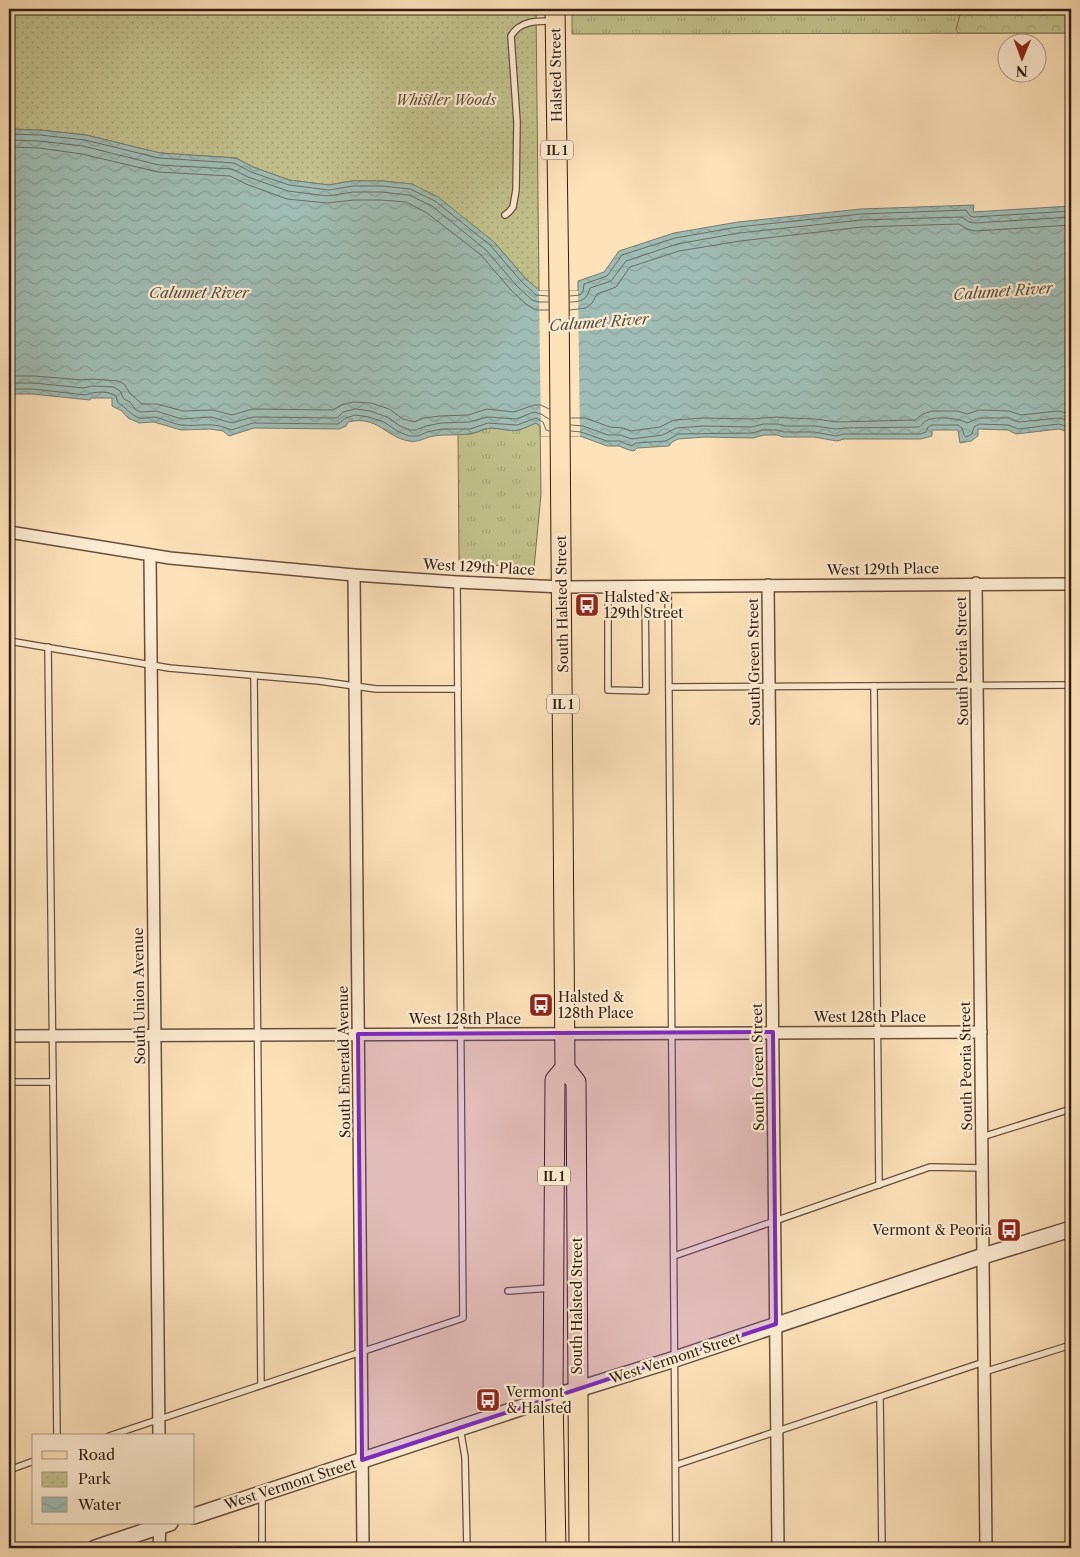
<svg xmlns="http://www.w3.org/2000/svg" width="1080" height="1557" font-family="'Libre Caslon Text',serif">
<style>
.grass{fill:url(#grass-tufts);stroke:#7c7050}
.forest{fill:url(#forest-crowns);stroke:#7c7050}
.park{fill:url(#park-dots);stroke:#7c7050}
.water{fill:url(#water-waves);stroke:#757d74}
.pier{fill:#fde2ba}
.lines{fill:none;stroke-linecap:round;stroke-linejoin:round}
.shore{stroke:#6a6e64;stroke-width:1}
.service-casing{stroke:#674f3c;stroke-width:8}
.minor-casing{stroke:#674f3c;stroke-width:14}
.tertiary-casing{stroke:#674f3c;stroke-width:18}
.primary-casing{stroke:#351e12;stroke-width:21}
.service{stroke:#feecd2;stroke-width:5.5}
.minor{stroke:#feecd2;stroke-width:11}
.tertiary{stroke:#feecd2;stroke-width:15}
.primary{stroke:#fde2ba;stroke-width:19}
.marked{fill:#7b2cbf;fill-opacity:0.2;stroke:#7b2cbf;stroke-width:4;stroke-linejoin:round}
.labels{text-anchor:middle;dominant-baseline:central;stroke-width:4.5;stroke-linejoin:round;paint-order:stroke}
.shield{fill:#feecd2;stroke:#715c4c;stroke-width:1}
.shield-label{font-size:12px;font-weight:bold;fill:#351e12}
.street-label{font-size:14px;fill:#351e12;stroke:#feecd2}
.park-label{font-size:14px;font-style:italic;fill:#5f4f37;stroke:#feecd2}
.poi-label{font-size:14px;fill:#351e12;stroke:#feecd2;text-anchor:start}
.water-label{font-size:15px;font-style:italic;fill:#554e43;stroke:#feecd2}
</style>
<defs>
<pattern id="grass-tufts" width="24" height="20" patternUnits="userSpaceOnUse" patternTransform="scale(1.25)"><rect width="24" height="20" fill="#c2c28d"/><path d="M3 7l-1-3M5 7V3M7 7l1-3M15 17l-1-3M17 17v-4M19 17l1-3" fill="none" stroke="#a7a679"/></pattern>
<pattern id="forest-crowns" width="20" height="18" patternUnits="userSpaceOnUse" patternTransform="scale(1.25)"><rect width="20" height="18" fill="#c2c28d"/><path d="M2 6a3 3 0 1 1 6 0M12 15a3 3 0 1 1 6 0" fill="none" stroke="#a7a679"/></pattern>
<pattern id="park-dots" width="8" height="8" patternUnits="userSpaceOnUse" patternTransform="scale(1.25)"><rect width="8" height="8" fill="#c2c28d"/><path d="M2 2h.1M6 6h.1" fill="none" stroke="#a7a679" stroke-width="1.8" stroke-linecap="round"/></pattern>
<pattern id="water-waves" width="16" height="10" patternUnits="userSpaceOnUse" patternTransform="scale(1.25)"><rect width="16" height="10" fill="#a0bdb5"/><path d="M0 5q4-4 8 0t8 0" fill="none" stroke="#8aa29b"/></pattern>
</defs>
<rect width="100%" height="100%" fill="#fde2ba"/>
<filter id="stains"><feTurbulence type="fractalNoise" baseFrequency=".004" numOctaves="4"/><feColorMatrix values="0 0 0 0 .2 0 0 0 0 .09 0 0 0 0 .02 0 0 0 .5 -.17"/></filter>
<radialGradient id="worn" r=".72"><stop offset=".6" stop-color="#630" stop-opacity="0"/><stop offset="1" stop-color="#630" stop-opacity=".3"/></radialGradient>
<g class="grass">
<polygon points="572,9 1071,9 1071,33 572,34"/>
<polygon points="536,423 540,426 541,494 534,568 459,563 458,434 471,434 489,428 519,430"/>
</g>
<polygon class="forest" points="997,9 1071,9 1071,33 958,33 956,29 960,15"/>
<polygon class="park" points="9,9 536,9 539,291 525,278 494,242 412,184 382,181 352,181 329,185 289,180 253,167 236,158 160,153 86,135 40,130 9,129"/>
<path class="water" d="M 9,129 L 40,130 L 86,135 L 160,153 L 236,158 L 253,167 L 289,180 L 329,185 L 352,181 L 382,181 L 412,184 L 438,197 L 494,242 L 525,278 L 540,291 L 578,291 L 578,281 L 604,272 L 619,251 L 674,233 L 738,222 L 861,209 L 974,205 L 973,212 L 1071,206 L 1071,433 L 1059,429 L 1016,434 L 1008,430 L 978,429 L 978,436 L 971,441 L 960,443 L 958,430 L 932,430 L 932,436 L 921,439 L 844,439 L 837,441 L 814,437 L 783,437 L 777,435 L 764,435 L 753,438 L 705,437 L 678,439 L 672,442 L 669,446 L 637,448 L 634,451 L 629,450 L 619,446 L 607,446 L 580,436 L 541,436 L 540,426 L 536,423 C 530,425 524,429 518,430 C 509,432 500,428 491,428 C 485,428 479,432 473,433 C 460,436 447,434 434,436 C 425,437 419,443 409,441 C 385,437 378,415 348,422 L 346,426 L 339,429 L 254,428 L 229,436 L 223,431 L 210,429 L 181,430 L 154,422 L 139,423 L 128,418 L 122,411 L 112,406 L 112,398 L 91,398 L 90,400 L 32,394 L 9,394 Z"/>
<polygon class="pier" points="539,291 578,291 580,436 541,436"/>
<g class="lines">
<g class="shore">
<polyline points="9,134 40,135 85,140 159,158 234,163 251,172 289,185 329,190 353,186 382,186 410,189 435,201 490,245 521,281 536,295 548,296"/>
<polyline points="9,140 39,141 83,146 159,165 232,169 248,177 288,191 328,196 353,192 381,192 409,195 432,206 486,250 516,285 532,300 538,302 548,302"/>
<polyline points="9,147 39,148 82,154 158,172 230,176 246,184 287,199 327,203 354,200 381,200 406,202 427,213 481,255 511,290 527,305 536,310 549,310"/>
<polyline points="570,296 580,295 583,292 584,284 607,276 622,255 675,238 738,227 861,214 966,210 970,216 974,217 1071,211"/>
<path d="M 570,302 C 581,302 587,300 590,288 L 611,281 L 626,261 L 677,244 L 739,233 L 861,220 L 962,217 L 969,222 L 975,223 L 1071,217"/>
<polyline points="570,310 586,308 592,303 597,294 616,287 630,267 679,251 740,241 862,227 959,224 967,229 975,231 1071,225"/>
<polyline points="9,376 34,376 83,380 92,379 118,381 124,384 130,393 142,404 157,404 183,411 213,410 232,415 253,409 333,410 341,405 353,402 371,403 389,409 403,419 414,422 424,418 440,416 468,415 487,409 514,412 534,405 541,405 549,409"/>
<polyline points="9,383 33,383 84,388 91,386 114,387 120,391 124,399 130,402 136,410 141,412 156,411 182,419 211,417 232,423 253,417 337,418 343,412 355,409 370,411 387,417 400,426 410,430 416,430 426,426 441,423 469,422 488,417 516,419 534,412 541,414 549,419"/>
<path d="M 9,389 L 33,389 L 86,395 C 94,391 110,391 116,396 L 118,403 C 126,407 131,416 140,418 C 145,419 150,417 155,417 C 164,419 173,424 181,425 C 199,427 214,421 231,430 L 253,423 L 338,424 L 346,418 L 355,415 L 369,417 L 384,422 L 397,431 L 409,436 L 418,436 L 427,432 L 442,429 L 470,429 L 488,423 L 517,425 L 536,418 L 543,422 L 546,430 L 549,431"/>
<polyline points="571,418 585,418 610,427 623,428 631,431 660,427 674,420 704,418 751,419 777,417 787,418 816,419 836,422 915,420 923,414 932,411 958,411 967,414 979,410 1009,411 1021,415 1058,411 1071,414"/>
<path d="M 571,425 L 583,426 L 608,435 L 621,435 L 631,439 L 663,435 L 676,428 L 704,426 L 752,427 L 763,424 L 778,424 L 785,426 L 815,426 L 836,429 L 844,428 L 919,427 C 922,425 924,421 928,420 C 936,416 960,418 967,423 L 979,418 L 1009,418 L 1019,422 L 1058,418 L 1071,421"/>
<polyline points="571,431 581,432 607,441 620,441 631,446 636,443 666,441 678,434 752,433 763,430 777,430 784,432 814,432 836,436 844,434 920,434 926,432 928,427 932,425 958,425 962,428 964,435 966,437 972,434 974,427 979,424 1008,425 1018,429 1059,424 1071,428"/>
</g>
<defs>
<g id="service">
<path d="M 505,215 L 509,212 L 513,207 L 516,190 L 517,122 L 511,36 C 520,20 538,21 553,21"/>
<polyline points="608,586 608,690 646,691 645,586"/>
<polyline points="668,586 676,1548"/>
<polyline points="9,641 169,668 319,681 376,689 458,689"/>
<polyline points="48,647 57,1436"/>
<polyline points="254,676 261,1385"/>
<polyline points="874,686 879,1185"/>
<polyline points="669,687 1071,685"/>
<polyline points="14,1082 53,1082"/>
<polyline points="982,1137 1071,1109"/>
<polyline points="674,1256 930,1167 982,1168"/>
<polyline points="508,1291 551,1288"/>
<polyline points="984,1372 1071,1345"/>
<polyline points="880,1397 882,1548"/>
<polyline points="460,1428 465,1457 467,1548"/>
<polyline points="109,1436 463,1318 457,582"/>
<polyline points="676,1465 984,1362"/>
<polyline points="9,1470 34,1461"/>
<polyline points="262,1548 262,1495"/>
</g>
<g id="minor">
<polyline points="9,532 170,558 354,575 457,582 562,587 1071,584"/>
<polyline points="150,555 159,1436"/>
<polyline points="354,575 363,1548"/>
<polyline points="976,583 986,1548"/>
<polyline points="768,585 778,1548"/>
<polyline points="9,1036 981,1032"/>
<polyline points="159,1548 160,1523"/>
</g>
<g id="tertiary">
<polyline points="194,1516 553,1397 675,1359 983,1256 1071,1229"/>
<polyline points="95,1548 170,1523"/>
</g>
<g id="primary">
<polyline points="555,9 559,291 565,1068 576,1082 579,1548"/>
<polyline points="556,1548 553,1397 555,1080 565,1068"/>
</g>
</defs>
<use href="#service" class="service-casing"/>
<use href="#minor" class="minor-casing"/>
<use href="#tertiary" class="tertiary-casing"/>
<use href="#primary" class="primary-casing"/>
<use href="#service" class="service"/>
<use href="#minor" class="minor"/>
<use href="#tertiary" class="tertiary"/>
<use href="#primary" class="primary"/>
</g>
<path class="marked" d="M 773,1032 L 776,1324 L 362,1460 L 358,1034 Z"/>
<defs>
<symbol id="bus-square" viewBox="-11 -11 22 22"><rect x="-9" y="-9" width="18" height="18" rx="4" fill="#8f2418" stroke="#feecd2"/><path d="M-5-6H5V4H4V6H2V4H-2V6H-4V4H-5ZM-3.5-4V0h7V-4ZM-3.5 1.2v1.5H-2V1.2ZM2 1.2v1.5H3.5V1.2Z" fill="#fff"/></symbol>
</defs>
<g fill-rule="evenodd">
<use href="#bus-square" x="573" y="591" width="28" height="28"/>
<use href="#bus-square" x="527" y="991" width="28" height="28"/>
<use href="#bus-square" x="995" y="1216" width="28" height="28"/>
<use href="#bus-square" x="474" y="1386" width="28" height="28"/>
</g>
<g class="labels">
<g class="shield">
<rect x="541" y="140.5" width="32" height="19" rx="4"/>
<rect x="547" y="694.5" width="32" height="19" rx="4"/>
<rect x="538" y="1166.5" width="32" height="19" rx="4"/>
</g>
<g class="shield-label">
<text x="557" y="150">IL 1</text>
<text x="563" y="704">IL 1</text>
<text x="554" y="1176">IL 1</text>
</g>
<g class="street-label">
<text transform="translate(556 75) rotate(-91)">Halsted Street</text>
<text transform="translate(479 567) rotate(3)">West 129th Place</text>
<text transform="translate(883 569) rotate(-1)">West 129th Place</text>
<text transform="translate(562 604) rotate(-91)">South Halsted Street</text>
<text transform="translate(962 661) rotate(-91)">South Peoria Street</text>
<text transform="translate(754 662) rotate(-91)">South Green Street</text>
<text transform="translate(139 996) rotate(-91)">South Union Avenue</text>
<text x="870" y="1017">West 128th Place</text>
<text x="465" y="1019">West 128th Place</text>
<text transform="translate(344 1062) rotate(-91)">South Emerald Avenue</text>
<text transform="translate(966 1066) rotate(-91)">South Peoria Street</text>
<text transform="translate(758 1067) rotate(-91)">South Green Street</text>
<text transform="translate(577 1306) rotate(-90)">South Halsted Street</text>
<text transform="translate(675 1358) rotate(-18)">West Vermont Street</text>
<text transform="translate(290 1484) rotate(-18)">West Vermont Street</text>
</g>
<g class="park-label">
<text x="446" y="100">Whistler Woods</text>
</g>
<g class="poi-label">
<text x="604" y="597">Halsted &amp;<tspan x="604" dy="16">129th Street</tspan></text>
<text x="558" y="997">Halsted &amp;<tspan x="558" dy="16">128th Place</tspan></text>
<text x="992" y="1230" text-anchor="end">Vermont &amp; Peoria</text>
<text x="506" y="1392">Vermont<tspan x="506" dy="16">&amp; Halsted</tspan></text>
</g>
<g class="water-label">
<text transform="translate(1003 291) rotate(-4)">Calumet River</text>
<text x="199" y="292">Calumet River</text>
<text transform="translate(599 322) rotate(-4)">Calumet River</text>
</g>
</g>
<rect width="1080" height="1557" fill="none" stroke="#fde2ba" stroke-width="30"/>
<rect x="10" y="10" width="1060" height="1537" fill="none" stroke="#351e12" stroke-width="2.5"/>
<rect x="15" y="15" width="1050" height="1527" fill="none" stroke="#351e12"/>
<rect x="32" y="1434" width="162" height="90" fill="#feecd2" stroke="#ae9a85"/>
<rect x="42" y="1451" width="25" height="8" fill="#fde2ba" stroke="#ae9a85"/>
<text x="78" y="1460" font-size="15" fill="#351e12">Road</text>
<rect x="42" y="1472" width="25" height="15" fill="url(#park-dots)" stroke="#ae9a85"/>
<text x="78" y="1484" font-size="15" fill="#351e12">Park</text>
<rect x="42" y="1497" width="25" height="15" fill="url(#water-waves)" stroke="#ae9a85"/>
<text x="78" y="1510" font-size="15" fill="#351e12">Water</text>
<g transform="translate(1022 58) rotate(181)"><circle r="24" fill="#feecd2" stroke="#ae9a85"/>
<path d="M0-4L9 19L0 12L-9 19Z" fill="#8f2418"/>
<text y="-8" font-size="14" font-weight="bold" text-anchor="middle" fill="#351e12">N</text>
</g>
<rect width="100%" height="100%" filter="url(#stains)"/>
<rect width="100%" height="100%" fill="url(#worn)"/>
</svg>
